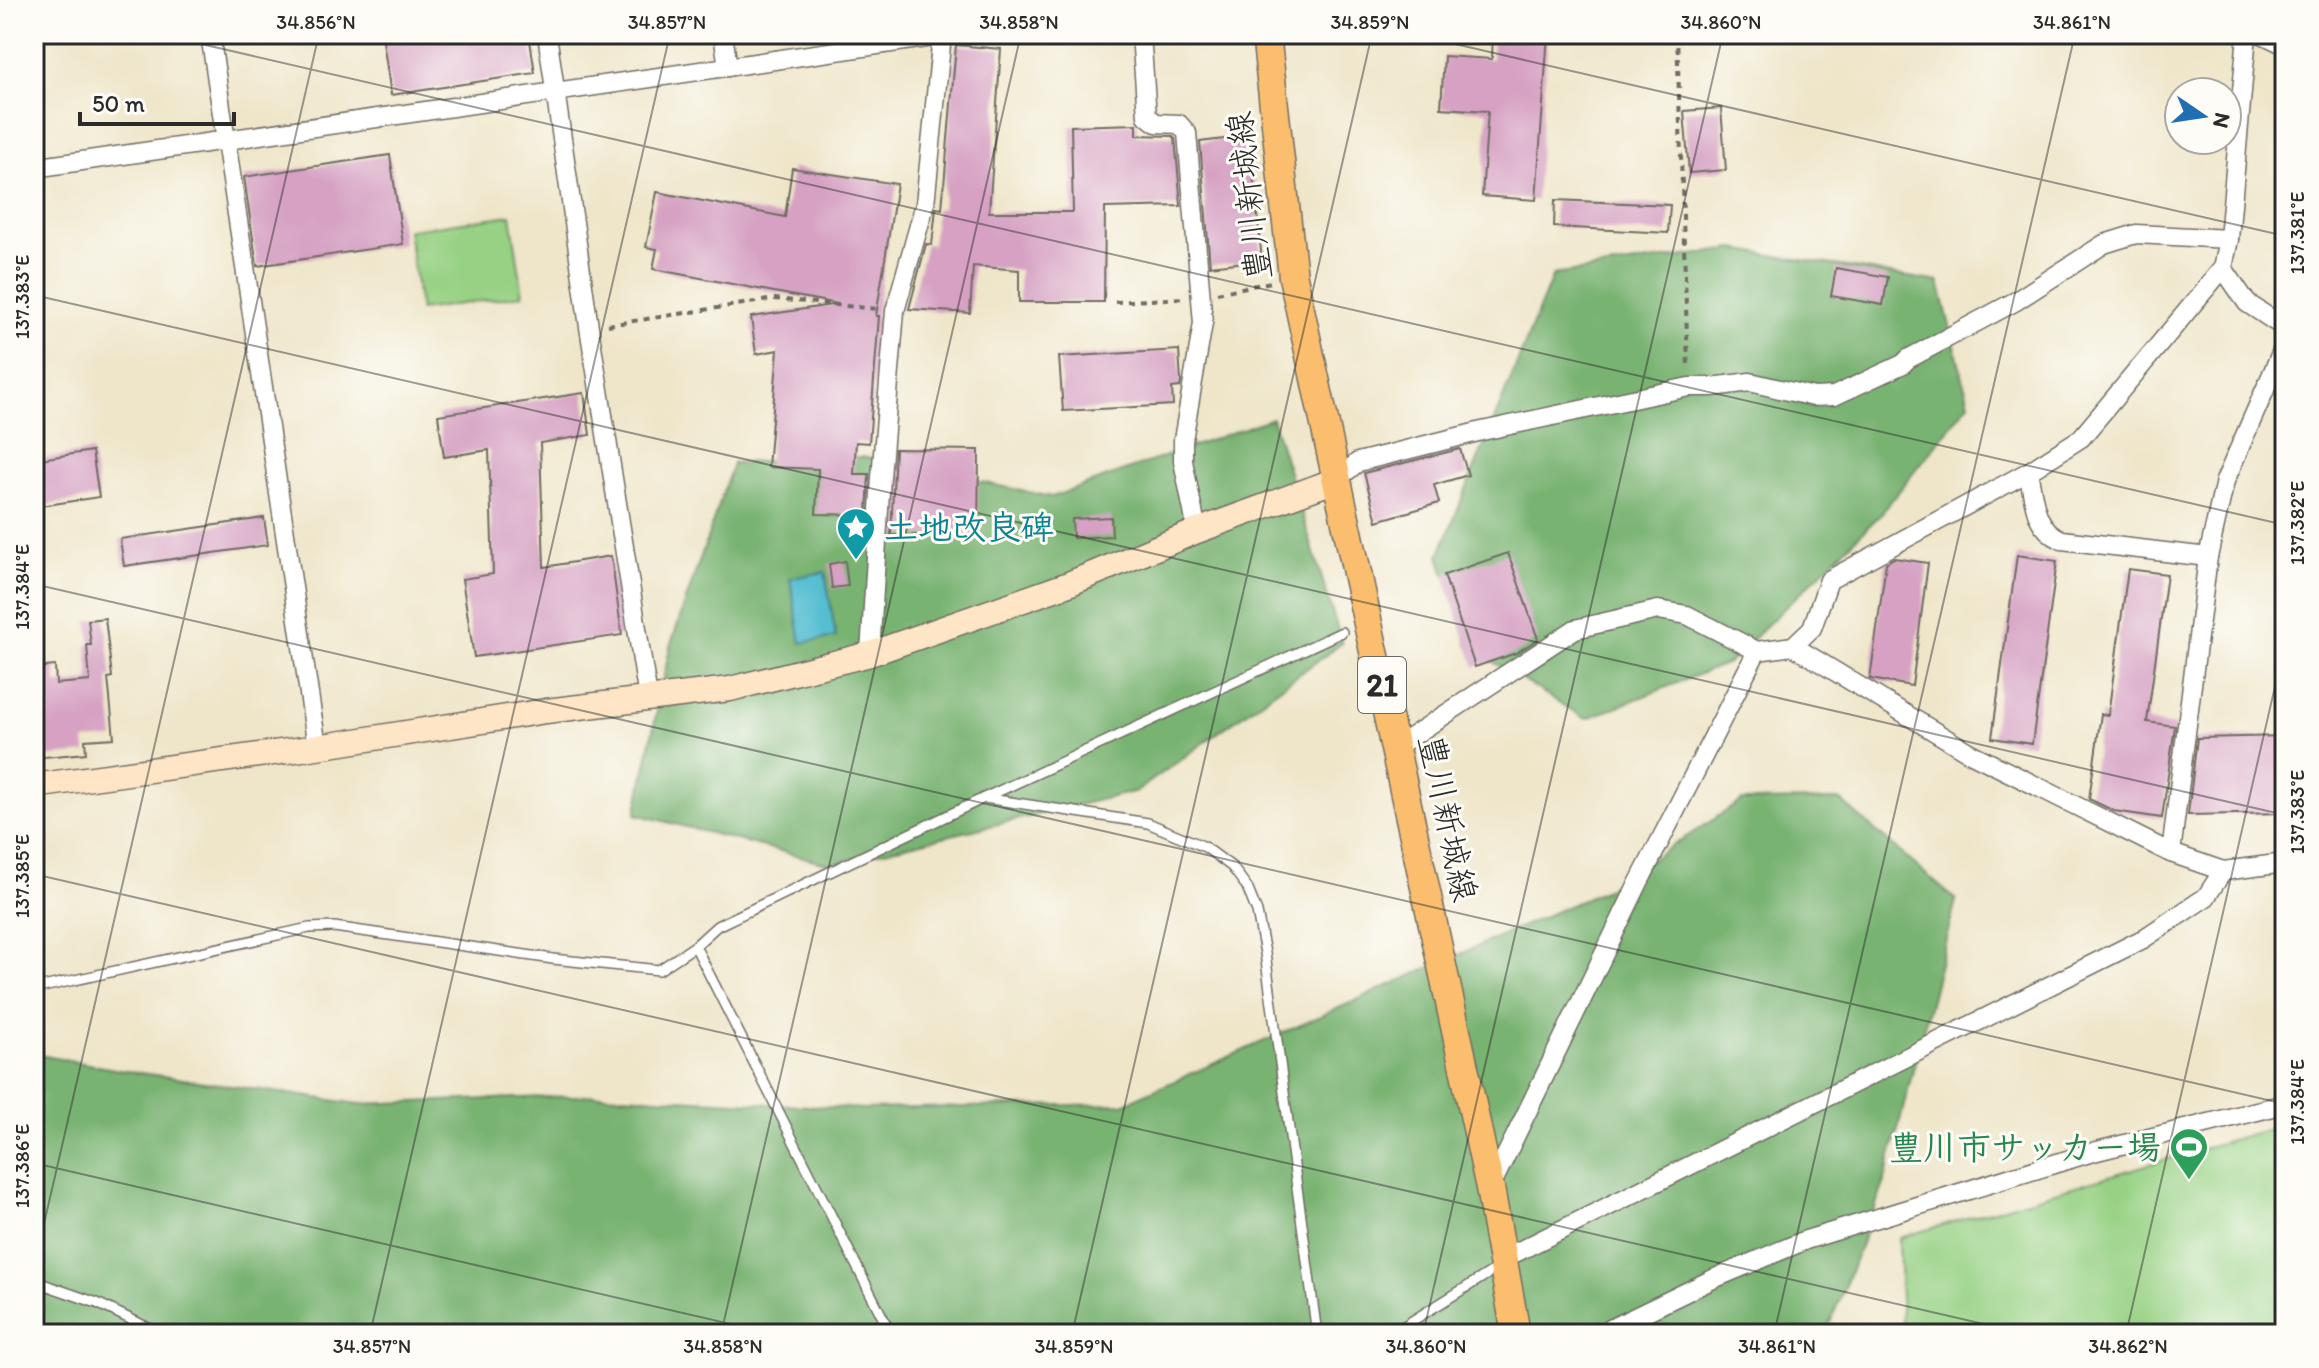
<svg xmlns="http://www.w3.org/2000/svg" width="2319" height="1368" font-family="Itim,'Klee One',sans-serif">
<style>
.green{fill:#97d184;stroke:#617e58;stroke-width:2}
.forest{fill:#79b372;stroke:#526f4e;stroke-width:2}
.water{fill:#55bed1;stroke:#40747e;stroke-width:2}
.building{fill:#d6a1c3}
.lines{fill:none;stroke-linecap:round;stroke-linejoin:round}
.lane-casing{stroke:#706c63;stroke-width:12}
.street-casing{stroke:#706c63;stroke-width:21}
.secondary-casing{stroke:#706c63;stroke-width:27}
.primary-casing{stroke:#706c63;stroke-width:31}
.path{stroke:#706c63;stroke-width:4;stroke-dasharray:6 6;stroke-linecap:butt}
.lane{stroke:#fff;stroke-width:9}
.street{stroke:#fff;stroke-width:18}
.secondary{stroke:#fde5c5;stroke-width:24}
.primary{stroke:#fabe6e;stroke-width:28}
.ticks{fill:none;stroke:#2b2b2b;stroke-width:2;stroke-opacity:0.45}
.labels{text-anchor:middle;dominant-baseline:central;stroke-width:6;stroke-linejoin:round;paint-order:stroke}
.shield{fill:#fdfcf7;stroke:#6a6a68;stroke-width:2}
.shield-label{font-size:32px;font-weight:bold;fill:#2b2b2b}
.street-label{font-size:34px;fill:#2b2b2b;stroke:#fdfcf7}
.culture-label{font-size:34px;font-weight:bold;fill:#0d838f;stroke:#fdfcf7;text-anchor:start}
.leisure-label{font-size:34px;font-weight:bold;fill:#27864d;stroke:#fdfcf7;text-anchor:end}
.neatline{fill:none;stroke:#2b2b2b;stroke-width:3}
.ticks-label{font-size:20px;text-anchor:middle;fill:#2b2b2b}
</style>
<rect width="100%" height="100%" fill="#fdfcf7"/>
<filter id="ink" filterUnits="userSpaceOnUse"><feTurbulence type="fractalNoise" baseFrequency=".0125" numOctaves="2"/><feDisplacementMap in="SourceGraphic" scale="16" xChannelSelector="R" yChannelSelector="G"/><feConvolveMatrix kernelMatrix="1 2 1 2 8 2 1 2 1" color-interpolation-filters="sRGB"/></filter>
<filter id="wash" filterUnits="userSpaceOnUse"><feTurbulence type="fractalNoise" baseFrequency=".006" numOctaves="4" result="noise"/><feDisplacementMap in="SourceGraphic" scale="32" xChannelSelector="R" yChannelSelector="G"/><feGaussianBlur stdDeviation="1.8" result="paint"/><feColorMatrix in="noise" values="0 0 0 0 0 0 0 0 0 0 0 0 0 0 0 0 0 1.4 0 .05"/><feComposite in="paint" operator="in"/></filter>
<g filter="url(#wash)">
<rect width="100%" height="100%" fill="#efe6ca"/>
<g class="green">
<polygon points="511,215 523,295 420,310 408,230"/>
<polygon points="2285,1124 2285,1334 1905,1334 1902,1329 1899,1238"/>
</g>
<g class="forest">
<polygon points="1734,249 1939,282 1969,403 1879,516 1728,663 1586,719 1469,647 1439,556 1553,275"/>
<polygon points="1272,418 1342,643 1137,791 830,864 636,814 670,647 733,463 863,457 1052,497"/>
<polygon points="1840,800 1956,900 1884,1184 1831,1321 1820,1334 34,1334 34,1054 120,1070 359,1104 602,1095 864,1109 1123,1104 1604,890 1742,801"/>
</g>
<polygon class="water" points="825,572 836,637 801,643 790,578"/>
<g id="blocks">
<g class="building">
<polygon points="382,34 529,34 535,73 391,95"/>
<polygon points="1493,34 1548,34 1536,200 1482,196 1488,111 1441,108 1444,56 1492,59"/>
<polygon points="956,45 1001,49 989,212 1073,212 1071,126 1137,124 1137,135 1173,136 1175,138 1181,206 1105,208 1104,302 1019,302 1019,270 973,266 970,313 909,309 926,244 932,245 936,208 942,209"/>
<polygon points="1721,108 1726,170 1689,173 1684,111"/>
<polygon points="1249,136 1262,260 1210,266 1200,142"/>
<polygon points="390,155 403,244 257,266 244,177"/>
<polygon points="792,168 897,184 876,316 879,316 869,443 856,442 854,474 869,474 867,515 816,514 818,469 768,467 778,350 756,354 751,317 838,304 653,269 657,249 646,247 657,192 785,217"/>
<polygon points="1555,200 1670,205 1668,233 1554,227"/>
<polygon points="1836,268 1888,277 1883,305 1831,296"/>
<polygon points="1179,350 1181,382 1180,387 1172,388 1173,405 1063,411 1059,357"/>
<polygon points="584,393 590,435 540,443 544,567 611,556 622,635 474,657 462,579 493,574 489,450 444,457 438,415"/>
<polygon points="895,449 979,450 978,536 891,535"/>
<polygon points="1460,449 1468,475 1434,485 1439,503 1377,521 1364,473"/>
<polygon points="92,451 99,497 34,507 34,460"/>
<polygon points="1111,517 1112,536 1073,538 1072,519"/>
<polygon points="264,518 268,545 124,566 120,539"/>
<polygon points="1508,553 1538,639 1516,653 1475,667 1444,575"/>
<polygon points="2017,555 2057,561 2032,744 1992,738"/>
<polygon points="1894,558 1928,563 1912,686 1870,679 1886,563"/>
<polygon points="845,561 848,586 832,588 829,564"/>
<polygon points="2128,569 2167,574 2147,722 2175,726 2162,818 2114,811 2089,799 2101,714 2108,715"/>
<polygon points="105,618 112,677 108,678 114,738 85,740 86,753 34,758 34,686 37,686 35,668 55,666 56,684 90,681 87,645 91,645 88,620"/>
<polygon points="2285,736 2285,813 2188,815 2197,738"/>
</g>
</g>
</g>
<g filter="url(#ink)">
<use href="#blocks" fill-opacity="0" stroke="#706c63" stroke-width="2"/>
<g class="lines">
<defs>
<g id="lane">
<polyline points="984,798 1148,823 1205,847 1232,867 1247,887 1257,912 1265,953 1317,1334"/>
<polyline points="695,946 891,1334"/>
<polyline points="34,989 309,928 334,927 553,959 659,970 695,946 717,926 984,798 1342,632"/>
<polyline points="34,1281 97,1303 161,1334"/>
<polyline points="1391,1334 1499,1267"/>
</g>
<g id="street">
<polyline points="210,34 317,747"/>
<polyline points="547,34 589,327 648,698"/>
<polyline points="723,34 728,67"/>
<polyline points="1141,34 1147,116 1156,123 1179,124 1187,133 1203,323 1183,440 1183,461 1197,531"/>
<polyline points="2262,34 2285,45"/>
<polyline points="34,168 953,34"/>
<polyline points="2223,268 2247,303 2285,328"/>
<path d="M 2028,472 C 2035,501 2033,527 2062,540 L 2208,557"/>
<polyline points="1336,480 1358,462 1482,431 1689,387 1712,387 1750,382 1814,397 1834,396 1903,364 1908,359 2016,301 2104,244 2136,234 2229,239"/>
<polyline points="1793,646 1970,753 2171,853 2223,871 2285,863"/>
<polyline points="870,654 881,477 895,311 925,204 942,35"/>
<polyline points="1396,747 1575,629 1658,610 1687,615 1757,651 1793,646 1812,628 1829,580 2028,472 2081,438 2223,268 2229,239 2247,34"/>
<polyline points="2171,853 2208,557 2225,481 2285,344"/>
<polyline points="1490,1188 1639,882 1757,651"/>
<polyline points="1505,1263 1509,1256 2143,939 2206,897 2223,871"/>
<polyline points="1600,1334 1713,1279 1806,1240 2093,1152 2285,1104"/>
</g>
<polyline id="secondary" points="34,786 317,747 546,711 730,689 870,654 1066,585 1197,531 1336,480"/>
<polyline id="primary" points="1266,34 1293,277 1490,1188 1516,1334"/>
</defs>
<use href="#lane" class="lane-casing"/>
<use href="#street" class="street-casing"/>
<use href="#secondary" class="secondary-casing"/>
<use href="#primary" class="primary-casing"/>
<g class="path">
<polyline points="1677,34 1688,367"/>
<polyline points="1217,293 1271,282"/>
<polyline points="1115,302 1184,298"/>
<polyline points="608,325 775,299 877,309"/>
</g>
<use href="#lane" class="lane"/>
<use href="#street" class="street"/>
<use href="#secondary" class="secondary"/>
<use href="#primary" class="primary"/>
</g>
</g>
<path class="ticks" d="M 158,34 L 2285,525M 1412,34 L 2285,236M 34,295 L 2285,815M 34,584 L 2285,1104M 34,874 L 2027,1334M 34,1163 L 774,1334M 34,1267 L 319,34M 370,1334 L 670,34M 721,1334 L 1021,34M 1072,1334 L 1372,34M 1423,1334 L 1723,34M 1774,1334 L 2075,34M 2126,1334 L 2285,643"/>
<defs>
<symbol id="sight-pin" viewBox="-11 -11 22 30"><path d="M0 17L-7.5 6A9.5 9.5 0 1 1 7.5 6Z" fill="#0f9aa8" stroke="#fdfcf7"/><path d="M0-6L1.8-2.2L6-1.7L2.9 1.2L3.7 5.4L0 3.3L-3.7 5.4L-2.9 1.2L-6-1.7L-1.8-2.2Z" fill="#fff"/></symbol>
<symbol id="stadium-pin" viewBox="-11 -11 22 30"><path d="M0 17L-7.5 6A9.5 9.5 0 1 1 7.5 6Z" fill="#2e9e5b" stroke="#fdfcf7"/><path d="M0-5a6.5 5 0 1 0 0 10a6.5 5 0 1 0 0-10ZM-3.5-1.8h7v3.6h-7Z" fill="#fff"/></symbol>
</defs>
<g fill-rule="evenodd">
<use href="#sight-pin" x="834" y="505" width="44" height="60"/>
<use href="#stadium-pin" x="2167" y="1125" width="44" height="60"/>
</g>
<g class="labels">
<rect class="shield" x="1358" y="657" width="48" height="56" rx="6"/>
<g class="shield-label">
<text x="1382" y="685">21</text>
</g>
<g class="street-label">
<text transform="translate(1249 196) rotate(-97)">豊川新城線</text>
<text transform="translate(1448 818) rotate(78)">豊川新城線</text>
</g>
<g class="culture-label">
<text x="884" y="527">土地改良碑</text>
</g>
<g class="leisure-label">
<text x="2161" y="1147">豊川市サッカー場</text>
</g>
</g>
<rect width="2319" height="1368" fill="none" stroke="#fdfcf7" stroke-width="88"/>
<g transform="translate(2203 116) rotate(103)"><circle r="38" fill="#fdfcf7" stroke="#a9a8a5" stroke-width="2"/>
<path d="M0-6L14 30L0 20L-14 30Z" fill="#1f6fb2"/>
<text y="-12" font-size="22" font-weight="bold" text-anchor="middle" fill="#2b2b2b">N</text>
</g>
<path d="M80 112v12h154v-12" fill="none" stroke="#2b2b2b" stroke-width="4"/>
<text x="92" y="112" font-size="24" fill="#2b2b2b" stroke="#fdfcf7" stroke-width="6" paint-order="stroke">50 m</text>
<rect x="44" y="44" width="2231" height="1280" class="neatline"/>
<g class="ticks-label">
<text x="316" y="29">34.856°N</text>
<text x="667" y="29">34.857°N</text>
<text x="1019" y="29">34.858°N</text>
<text x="1370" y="29">34.859°N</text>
<text x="1721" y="29">34.860°N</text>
<text x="2072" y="29">34.861°N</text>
<text transform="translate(2297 233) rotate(-90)" y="7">137.381°E</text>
<text transform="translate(22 297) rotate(-90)" y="7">137.383°E</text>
<text transform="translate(2297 523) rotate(-90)" y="7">137.382°E</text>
<text transform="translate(22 587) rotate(-90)" y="7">137.384°E</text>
<text transform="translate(2297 812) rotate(-90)" y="7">137.383°E</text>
<text transform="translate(22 876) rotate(-90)" y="7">137.385°E</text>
<text transform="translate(2297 1102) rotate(-90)" y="7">137.384°E</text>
<text transform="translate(22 1166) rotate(-90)" y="7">137.386°E</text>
<text x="372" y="1353">34.857°N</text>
<text x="723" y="1353">34.858°N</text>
<text x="1074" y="1353">34.859°N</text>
<text x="1426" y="1353">34.860°N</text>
<text x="1777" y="1353">34.861°N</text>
<text x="2128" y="1353">34.862°N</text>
</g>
</svg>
